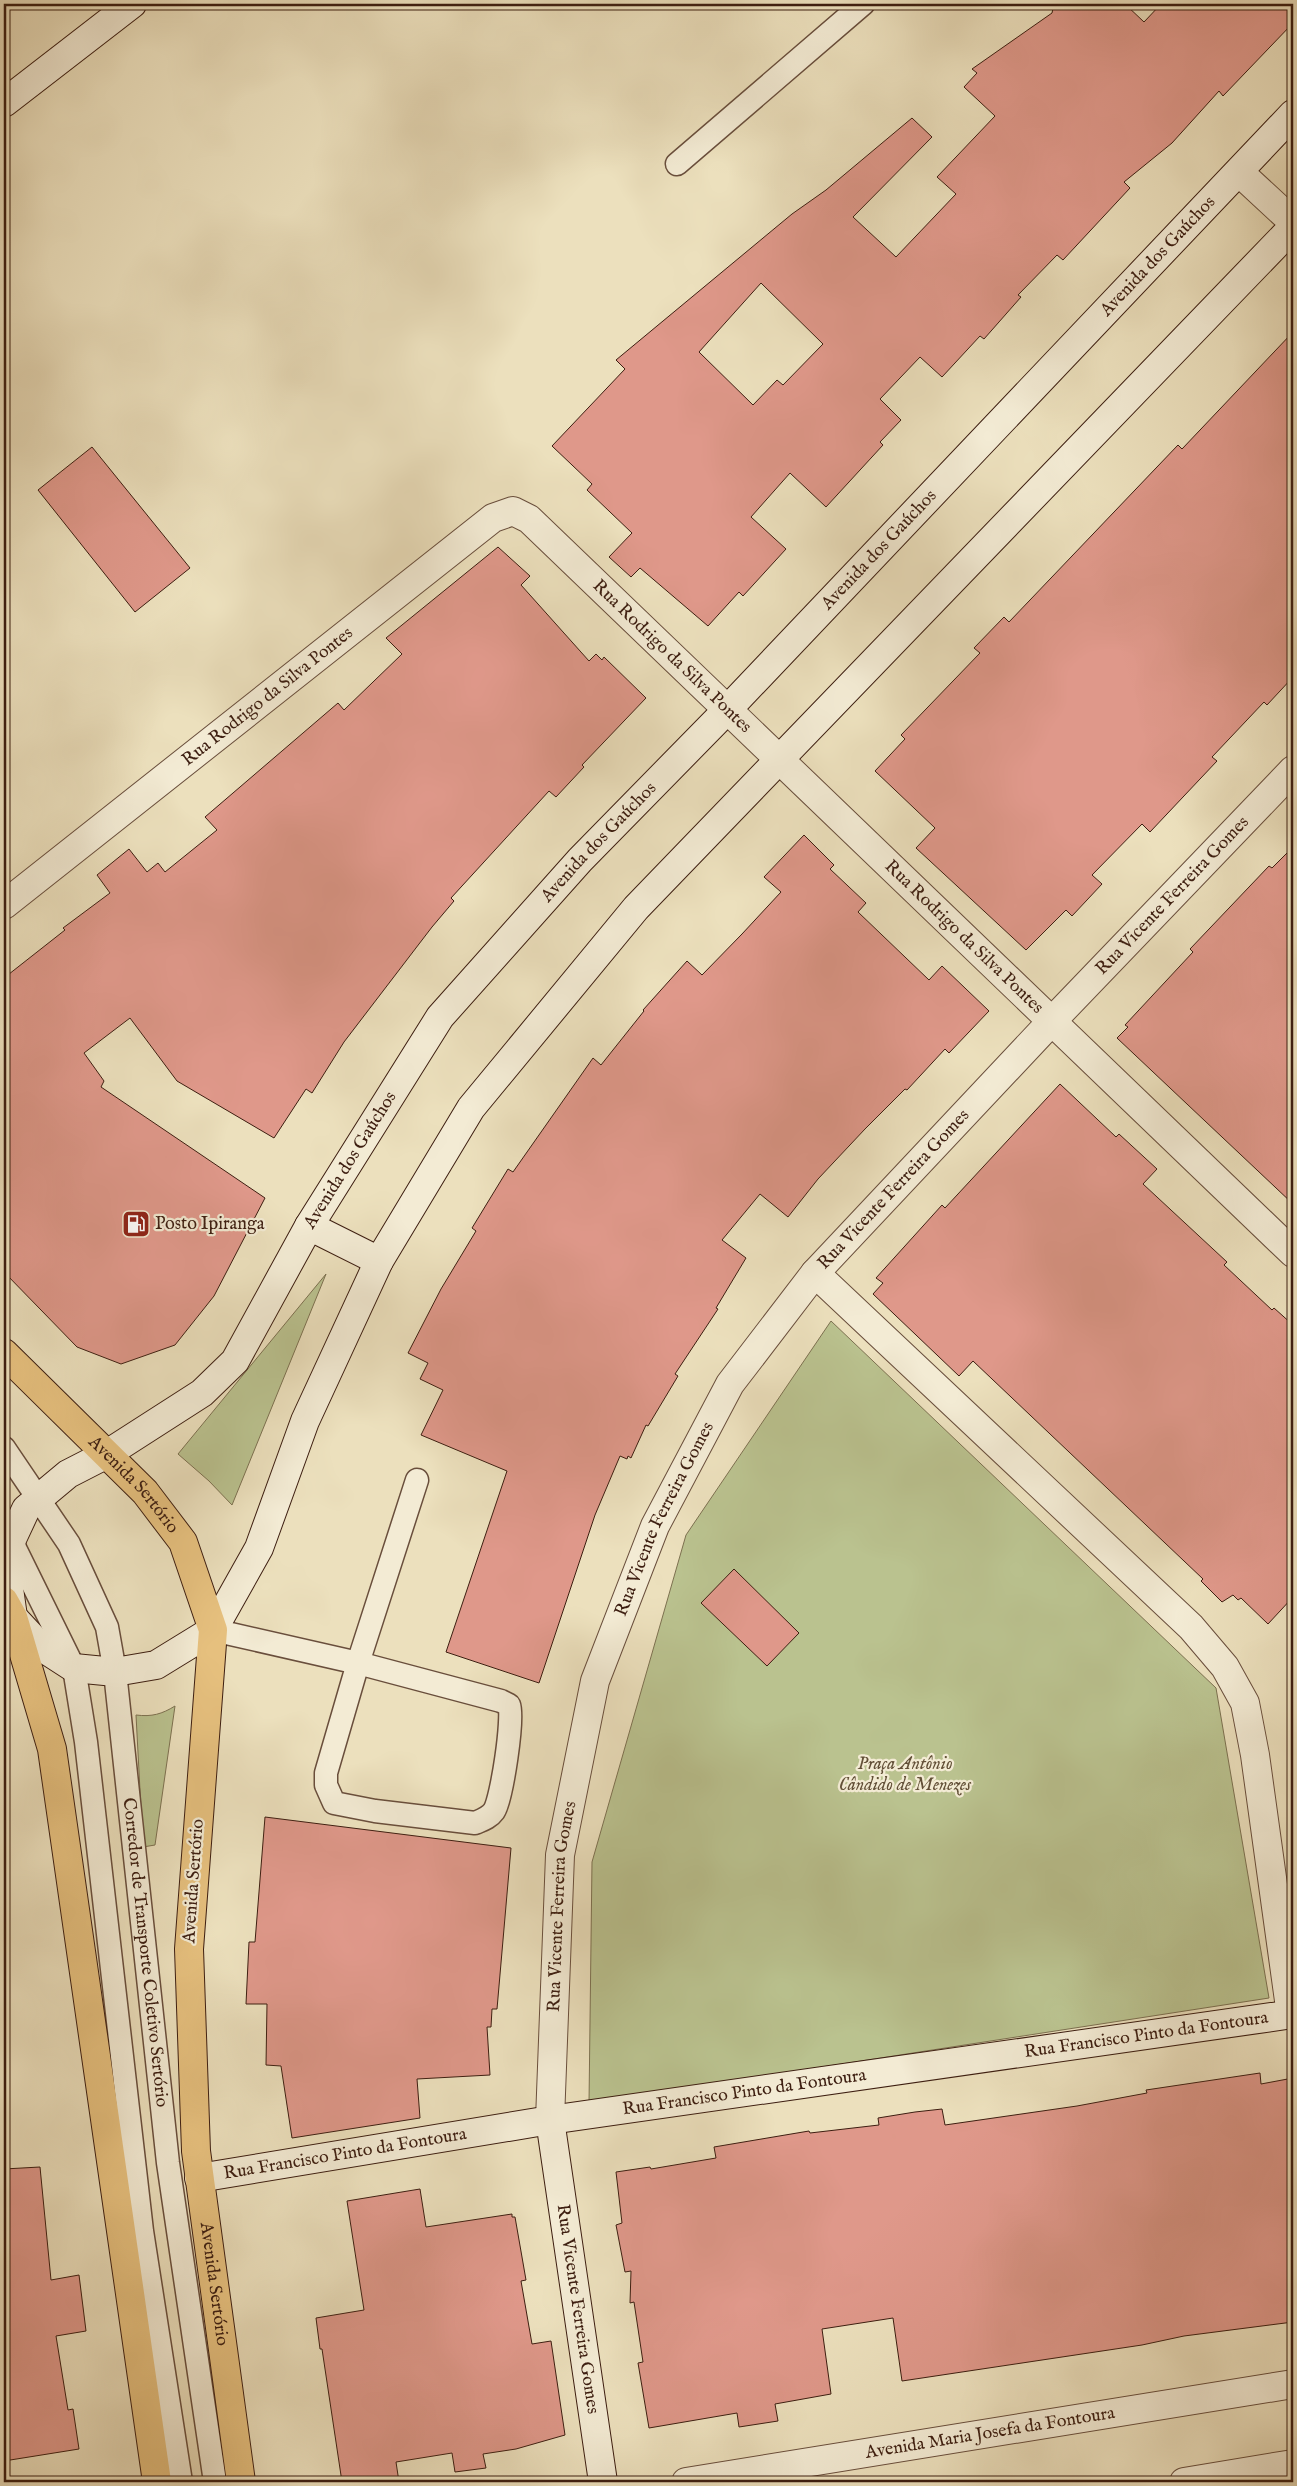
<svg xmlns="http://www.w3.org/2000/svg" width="1297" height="2486" font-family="'IM FELL English',serif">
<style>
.green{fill:#bac28f;stroke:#7c7050}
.building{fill:#df988a;stroke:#3d1e11;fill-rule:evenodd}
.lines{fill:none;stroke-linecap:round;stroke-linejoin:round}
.lane-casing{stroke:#694e3c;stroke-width:25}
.street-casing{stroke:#694e3c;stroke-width:30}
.secondary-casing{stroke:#3d1e11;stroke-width:30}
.primary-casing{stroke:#3d1e11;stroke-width:30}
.lane{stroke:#f3ebd4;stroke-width:22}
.street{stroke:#f3ebd4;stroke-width:28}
.secondary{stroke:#f3ebd4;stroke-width:28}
.primary{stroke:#e6c07e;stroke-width:28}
.labels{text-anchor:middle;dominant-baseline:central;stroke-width:4.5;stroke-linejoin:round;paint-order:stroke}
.street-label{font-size:18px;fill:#3d1e11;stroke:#f3ebd4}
.poi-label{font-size:18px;fill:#3d1e11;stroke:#f3ebd4;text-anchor:start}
.park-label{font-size:18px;font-style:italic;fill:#624f37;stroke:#f3ebd4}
</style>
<rect width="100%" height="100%" fill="#ece0bd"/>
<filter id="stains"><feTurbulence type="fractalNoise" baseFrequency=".004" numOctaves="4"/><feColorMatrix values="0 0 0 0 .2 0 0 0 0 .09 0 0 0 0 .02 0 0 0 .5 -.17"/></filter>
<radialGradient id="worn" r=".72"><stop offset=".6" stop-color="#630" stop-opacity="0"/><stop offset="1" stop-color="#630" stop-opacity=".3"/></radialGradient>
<g class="green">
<polygon points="326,1274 232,1505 209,1481 178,1454"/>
<polygon points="831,1321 1216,1688 1269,1998 589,2103 592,1862 686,1535"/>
<path d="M 175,1706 L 155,1845 L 143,1847 L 136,1715 C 152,1717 162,1714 175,1706 Z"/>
</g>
<g class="building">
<path d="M 1054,4 L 1125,4 L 1144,22 L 1161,4 L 1293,4 L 1293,23 L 1223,96 L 1219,91 L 1172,143 L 1124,182 L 1130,188 L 1063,260 L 1057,255 L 1018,295 L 1021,297 L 984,339 L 980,336 L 942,377 L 920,357 L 880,399 L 901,420 L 880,442 L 883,445 L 826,507 L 790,473 L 751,517 L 786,549 L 743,596 L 739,592 L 708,626 L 640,568 L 631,577 L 609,557 L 632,533 L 587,490 L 592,484 L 552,446 L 625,369 L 616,360 L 792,214 L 826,190 L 912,118 L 932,137 L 853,217 L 896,257 L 956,194 L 937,177 L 995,116 L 964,87 L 977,73 L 972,69 L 1052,13 ZM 761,283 L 823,344 L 783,385 L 777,380 L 753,405 L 699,352 Z"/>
<polygon points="1293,332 1293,677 1267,705 1264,702 1212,757 1217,761 1150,832 1142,824 1092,875 1102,884 1072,916 1066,910 1026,950 916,848 935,828 875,771 905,739 901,735 980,653 974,648 1004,617 1009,622 1178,445 1182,449"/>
<polygon points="92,447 190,568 135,612 38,490"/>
<polygon points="498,547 530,576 521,585 589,661 596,654 602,660 604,657 646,698 582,765 584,767 556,797 549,791 451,898 454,901 432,927 344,1042 312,1093 306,1089 274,1138 177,1081 130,1018 84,1053 104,1081 101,1087 265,1198 214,1296 175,1345 121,1364 77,1347 4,1272 4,978 65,930 63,928 110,893 97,875 129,849 147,872 158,863 165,872 217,830 205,817 338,703 344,710 402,654 386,638"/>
<polygon points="804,835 834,865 830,869 866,903 858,912 929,980 942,966 989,1011 949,1053 945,1049 907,1090 905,1089 865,1129 818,1179 788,1217 760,1194 722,1240 746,1258 716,1308 718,1309 675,1374 678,1376 648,1426 646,1425 631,1458 628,1456 627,1459 620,1456 595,1515 539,1683 446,1652 507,1471 421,1435 443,1390 420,1379 428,1363 408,1353 441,1289 476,1231 472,1228 508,1169 513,1172 593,1058 601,1065 644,1011 643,1010 687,961 702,975 742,934 781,892 764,877"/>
<polygon points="1293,847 1293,1204 1117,1038 1128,1027 1125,1025 1193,952 1190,949 1269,866 1272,868"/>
<polygon points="1060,1084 1116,1137 1119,1134 1157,1169 1143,1184 1227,1262 1224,1265 1272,1310 1274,1308 1293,1325 1293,1597 1268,1624 1241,1598 1238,1600 1233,1595 1222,1602 1201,1581 1203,1579 973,1361 959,1376 873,1294 883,1283 876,1278 942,1205 945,1208"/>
<polygon points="734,1569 799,1633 767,1666 701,1603"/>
<polygon points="265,1817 511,1848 497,2009 492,2009 491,2027 487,2027 490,2075 417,2079 420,2118 292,2138 281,2066 266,2065 267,2004 246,2004 249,1942 255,1942"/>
<polygon points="1260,2073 1261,2084 1293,2078 1293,2322 1184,2336 1142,2345 902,2381 893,2318 822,2329 831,2394 775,2404 778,2421 739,2427 737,2413 649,2428 638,2363 643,2362 634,2302 630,2303 631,2271 625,2272 616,2225 622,2223 616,2172 650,2167 651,2169 716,2158 714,2147 809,2131 810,2133 879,2125 878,2118 915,2112 942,2109 945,2125 1077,2106 1147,2093 1146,2090"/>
<polygon points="40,2167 51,2280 79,2275 86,2331 56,2336 68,2410 73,2409 79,2449 4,2461 4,2169"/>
<polygon points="420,2189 426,2227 512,2214 512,2217 515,2217 526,2280 521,2281 532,2344 551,2341 565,2435 516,2449 483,2454 486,2468 455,2472 452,2453 396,2462 399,2482 342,2482 322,2349 320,2349 316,2318 364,2310 347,2201"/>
</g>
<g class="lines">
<defs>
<g id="lane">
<polyline points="677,164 863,4"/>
<path id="s1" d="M 4,1448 L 69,1544 L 107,1627 L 115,1672 L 168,2163 L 215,2482"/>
<polyline points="8,1534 74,1668 86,1742 142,2231 181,2482"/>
<path d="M 213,1630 L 358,1663 L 501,1701 L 509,1705 C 514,1717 502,1798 494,1811 C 489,1818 482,1820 475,1823 L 375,1811 L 334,1803 L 326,1785 L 326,1773 L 358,1663 L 417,1480"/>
</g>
<g id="street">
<polyline points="1239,172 1293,222"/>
<path id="s2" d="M 4,905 L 493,518 L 513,511 L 529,519 L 1293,1253"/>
<polyline points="815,1273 1191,1627 1225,1667 1245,1703 1255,1755 1291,2015"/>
<path id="s3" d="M 550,2120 L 560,1855 L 595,1681 L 655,1526 L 730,1384 L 815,1273 L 1052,1021 L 1293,770"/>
<path id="s4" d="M 686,2482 L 1293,2384"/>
<polyline points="1184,2482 1293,2464"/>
</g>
<g id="secondary">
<polyline points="4,103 132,4"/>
<polyline points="309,1226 379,1261"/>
<polyline points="13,1617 40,1646 74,1668 115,1672 156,1665 213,1630 259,1548 305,1421 379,1261 471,1108 636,908 1293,227"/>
<path id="s5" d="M 13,1617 L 7,1574 L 12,1539 L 26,1509 L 68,1474 L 107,1454 L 202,1393 L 235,1361 L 309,1226 L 440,1017 L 580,860 L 727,710 L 1293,114"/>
<path id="s6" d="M 550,2120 L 603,2482"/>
<path id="s7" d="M 199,2178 L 550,2120 L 1293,2014"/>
</g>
<g id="primary">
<path id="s8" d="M 4,1353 L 145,1492 L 183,1542 L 213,1630 L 189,1949 L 196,2151 L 241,2482"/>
<polyline points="4,1601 13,1617 52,1749 157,2482"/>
</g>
</defs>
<use href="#lane" class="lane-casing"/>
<use href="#street" class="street-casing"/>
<use href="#secondary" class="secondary-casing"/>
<use href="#primary" class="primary-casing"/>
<use href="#lane" class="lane"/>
<use href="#street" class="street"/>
<use href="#secondary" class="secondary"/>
<use href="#primary" class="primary"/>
</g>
<defs>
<symbol id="fuel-square" viewBox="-11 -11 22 22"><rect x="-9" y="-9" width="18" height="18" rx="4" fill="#8f2418" stroke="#f3ebd4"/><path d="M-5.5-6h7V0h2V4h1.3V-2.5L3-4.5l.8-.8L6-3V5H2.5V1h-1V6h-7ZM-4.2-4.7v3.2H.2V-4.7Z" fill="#fff"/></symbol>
</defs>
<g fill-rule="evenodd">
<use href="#fuel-square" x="120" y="1208" width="32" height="32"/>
</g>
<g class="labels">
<g class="street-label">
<text stroke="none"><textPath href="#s5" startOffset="1816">Avenida dos Gaúchos</textPath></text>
<text stroke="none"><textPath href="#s5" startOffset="1411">Avenida dos Gaúchos</textPath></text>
<text stroke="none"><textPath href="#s2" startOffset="861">Rua Rodrigo da Silva Pontes</textPath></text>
<text stroke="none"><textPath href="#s2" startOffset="336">Rua Rodrigo da Silva Pontes</textPath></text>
<text stroke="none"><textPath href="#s5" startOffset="1006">Avenida dos Gaúchos</textPath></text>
<text stroke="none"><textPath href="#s3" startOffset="1429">Rua Vicente Ferreira Gomes</textPath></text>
<text stroke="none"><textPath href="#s2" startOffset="1266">Rua Rodrigo da Silva Pontes</textPath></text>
<text stroke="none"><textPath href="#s5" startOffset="601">Avenida dos Gaúchos</textPath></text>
<text stroke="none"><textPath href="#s3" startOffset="1024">Rua Vicente Ferreira Gomes</textPath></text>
<text stroke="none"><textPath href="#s8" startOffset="185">Avenida Sertório</textPath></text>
<text stroke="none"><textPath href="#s3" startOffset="619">Rua Vicente Ferreira Gomes</textPath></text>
<text transform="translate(194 1881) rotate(-86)">Avenida Sertório</text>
<text stroke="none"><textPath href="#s3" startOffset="214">Rua Vicente Ferreira Gomes</textPath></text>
<text stroke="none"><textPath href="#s1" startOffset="535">Corredor de Transporte Coletivo Sertório</textPath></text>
<text stroke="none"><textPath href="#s7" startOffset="958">Rua Francisco Pinto da Fontoura</textPath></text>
<text stroke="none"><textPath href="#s7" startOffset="552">Rua Francisco Pinto da Fontoura</textPath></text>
<text stroke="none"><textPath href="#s7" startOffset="148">Rua Francisco Pinto da Fontoura</textPath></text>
<text stroke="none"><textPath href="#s8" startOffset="1010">Avenida Sertório</textPath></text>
<text stroke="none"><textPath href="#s6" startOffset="191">Rua Vicente Ferreira Gomes</textPath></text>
<text stroke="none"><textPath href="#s4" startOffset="308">Avenida Maria Josefa da Fontoura</textPath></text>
</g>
<g class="poi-label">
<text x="155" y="1224">Posto Ipiranga</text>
</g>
<g class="park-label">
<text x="905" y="1764">Praça Antônio<tspan x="905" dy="21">Cândido de Menezes</tspan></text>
</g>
</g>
<rect width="1297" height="2486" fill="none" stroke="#ece0bd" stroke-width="20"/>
<rect x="5" y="5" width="1287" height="2476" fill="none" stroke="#3d1e11" stroke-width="2.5"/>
<rect x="10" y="10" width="1277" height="2466" fill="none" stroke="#3d1e11"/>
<rect width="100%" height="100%" filter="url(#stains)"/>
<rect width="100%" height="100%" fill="url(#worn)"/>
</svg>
